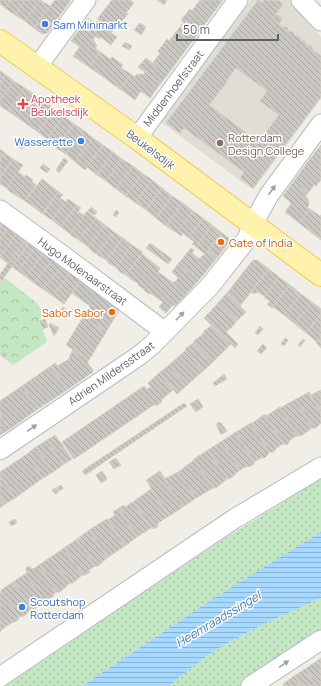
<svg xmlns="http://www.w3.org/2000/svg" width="321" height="686" font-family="Manrope,sans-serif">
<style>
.education{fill:#e0ddd4}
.grass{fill:url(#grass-dots)}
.park{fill:url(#park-crowns)}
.water{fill:url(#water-rules)}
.building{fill:url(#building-back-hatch);stroke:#d5d0c4;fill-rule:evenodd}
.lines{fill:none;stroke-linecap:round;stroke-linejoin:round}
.minor-casing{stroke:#b8bbc0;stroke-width:21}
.major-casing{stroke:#f2c95d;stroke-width:24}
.minor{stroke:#fff;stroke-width:19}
.major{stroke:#fff2ac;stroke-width:22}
.oneway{fill:#9ea0a3}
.shop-dot{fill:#3f7fe0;stroke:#fff;stroke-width:1.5}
.health-dot{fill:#e0444e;stroke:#fff;stroke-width:1.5}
.education-dot{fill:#8d6e63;stroke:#fff;stroke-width:1.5}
.food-dot{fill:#e8710a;stroke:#fff;stroke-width:1.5}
.labels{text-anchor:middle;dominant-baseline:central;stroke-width:3;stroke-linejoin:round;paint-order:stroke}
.shop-label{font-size:11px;fill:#366cbe;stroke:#fff;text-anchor:start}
.street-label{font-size:11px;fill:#5d6166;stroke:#fff}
.health-label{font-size:11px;fill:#be3a42;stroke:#fff;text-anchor:start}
.education-label{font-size:11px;fill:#785e54;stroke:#fff;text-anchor:start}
.food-label{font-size:11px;fill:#c56008;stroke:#fff;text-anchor:start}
.water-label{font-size:12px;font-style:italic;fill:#4278b2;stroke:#fff}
</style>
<defs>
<pattern id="grass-dots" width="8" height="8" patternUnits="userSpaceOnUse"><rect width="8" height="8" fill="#c3e7c3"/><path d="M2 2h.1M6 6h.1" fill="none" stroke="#a2bfa2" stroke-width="1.8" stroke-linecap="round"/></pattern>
<pattern id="park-crowns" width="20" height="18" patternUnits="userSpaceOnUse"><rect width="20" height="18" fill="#c3e7c3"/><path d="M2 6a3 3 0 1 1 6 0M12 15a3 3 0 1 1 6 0" fill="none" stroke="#a2bfa2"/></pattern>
<pattern id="water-rules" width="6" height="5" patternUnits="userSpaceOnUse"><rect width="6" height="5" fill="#a7d8ff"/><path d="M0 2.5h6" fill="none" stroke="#8bb3d2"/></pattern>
<pattern id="building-back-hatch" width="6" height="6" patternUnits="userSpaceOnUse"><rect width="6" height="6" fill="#cbc8c3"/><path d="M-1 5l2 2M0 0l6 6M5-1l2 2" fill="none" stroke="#a8a6a2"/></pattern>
</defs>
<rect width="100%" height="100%" fill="#f0eee6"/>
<polygon class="education" points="251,0 289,0 321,37 321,99 253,190 161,122"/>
<g class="grass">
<polygon points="321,479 321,532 311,539 184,618 82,686 6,686 222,540"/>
<path d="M 321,598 L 321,632 L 239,686 L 169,686 C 187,671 204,657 224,645 C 255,627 288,613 321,598 Z"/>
</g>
<path class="park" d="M 5,278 L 37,303 L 40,308 L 42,314 C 37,322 45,334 47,342 L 13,365 L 0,355 L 0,284 Z"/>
<path class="water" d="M 321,532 L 321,598 C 288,613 255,627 224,645 C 204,657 187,671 169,686 L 82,686 L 205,604 Z"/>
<g class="building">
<polygon points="0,0 11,0 5,8 0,4"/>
<polygon points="11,0 25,0 15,15 5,8"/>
<polygon points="25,0 40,0 25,21 15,15"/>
<polygon points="40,0 50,6 34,28 25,21"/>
<polygon points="55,0 71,0 61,14 50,6"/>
<polygon points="112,0 131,0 134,3 126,13 128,14 111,33 95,22"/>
<polygon points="157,0 167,0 164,5"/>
<polygon points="200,0 223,0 214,12 199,1"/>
<path d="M 258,0 L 262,3 L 264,0 L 280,1 L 283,4 L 272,19 L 282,27 L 287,27 L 288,31 L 293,32 L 295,36 L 299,36 L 301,40 L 305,41 L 307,45 L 311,46 L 313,50 L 321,56 L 321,97 L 253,188 L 240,178 L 244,172 L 184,128 L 180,133 L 166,123 ZM 236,68 L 267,91 L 260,101 L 279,115 L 259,142 L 209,105 L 227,82 L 226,81 Z"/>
<polygon points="199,1 214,12 191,43 176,32 184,22 181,20 190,9 192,11"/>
<polygon points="50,6 61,14 47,33 42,34 34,28"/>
<polygon points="276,14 283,19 279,24 272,19"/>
<polygon points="88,18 93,22 95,22 117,37 111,45 101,37 100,39 95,36 82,26"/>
<polygon points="140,23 146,27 141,35 134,30"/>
<polygon points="82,26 95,36 93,39 97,46 95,48 100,52 89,67 73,56 79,48 79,46 71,41"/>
<polygon points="176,32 191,43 168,74 153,63 160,53 158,51 167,39 169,41"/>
<polygon points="125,42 132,46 129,50 122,46"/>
<polygon points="100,52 110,59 112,57 123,65 121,68 131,74 120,89 89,67"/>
<polygon points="146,58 168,74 161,83 138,67"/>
<polygon points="0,71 6,75 0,83"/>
<polygon points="145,72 161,83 150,98 142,92 140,92 135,100 120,89 131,74 134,77 136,75 141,74 143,75"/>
<polygon points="6,75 14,81 0,100 0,83"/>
<polygon points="14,81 25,88 8,111 0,106 0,100"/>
<polygon points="25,88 55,109 38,132 8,111"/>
<polygon points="55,109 64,116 47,139 38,132"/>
<polygon points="64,116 74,124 56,148 46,141"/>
<polygon points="74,124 83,130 66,154 56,148"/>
<polygon points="83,130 93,138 75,162 66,154"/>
<polygon points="93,138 103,145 85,170 75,162"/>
<polygon points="21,139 27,143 22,149 16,145"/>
<polygon points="103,145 113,152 97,175 87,167"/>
<polygon points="321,145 321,155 316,151"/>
<polygon points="0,149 5,153 0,159"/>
<polygon points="316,151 321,155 321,180 316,186 315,184 308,193 293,182"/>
<polygon points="113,152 122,159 106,181 97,175"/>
<polygon points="5,153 13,159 0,178 0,159"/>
<polygon points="64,158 68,161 59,173 56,170"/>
<polygon points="13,159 23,165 7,188 0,184 0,178"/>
<polygon points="122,159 133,166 116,189 106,181"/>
<polygon points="43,164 50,169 47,173 40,168"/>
<polygon points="133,166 142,173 126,196 116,189"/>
<polygon points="18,172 25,177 26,175 33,180 32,182 36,185 25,201 9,191 7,188"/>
<polygon points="142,173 152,180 136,203 126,196"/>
<polygon points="42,179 59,192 42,214 39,211 25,201"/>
<polygon points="152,180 162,188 146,210 136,203"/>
<polygon points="293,182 308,193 305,197 308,199 309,205 307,207 310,209 299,223 285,212 291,204 290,202 283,196"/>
<polygon points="162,188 172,196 156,218 146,210"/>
<polygon points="59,192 63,195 60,198 66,202 52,220 43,214"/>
<polygon points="172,196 183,203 166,226 156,218"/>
<polygon points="68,199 77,205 61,227 52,220"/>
<polygon points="183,203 193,211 177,233 166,226"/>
<polygon points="77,205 81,208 78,212 84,215 70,234 61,227"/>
<polygon points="91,207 97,212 95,215 88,211"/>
<polygon points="310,209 320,216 321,215 321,240 299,223"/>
<polygon points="116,210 119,212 116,217 113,215"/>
<polygon points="87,211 96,218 79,240 72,236 70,234"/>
<polygon points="193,211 203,218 189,238 183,233 181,236 177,233"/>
<polygon points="96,218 105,225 88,247 79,240"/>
<polygon points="203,218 212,225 196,247 192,244 194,242 189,238"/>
<polygon points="0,223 8,228 0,239"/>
<polygon points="105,225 114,232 97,254 93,252 88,247"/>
<polygon points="212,225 222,233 205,254 196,247"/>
<polygon points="8,228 16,234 0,257 0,239"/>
<polygon points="114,232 123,238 107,260 99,256 97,254"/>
<polygon points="222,233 229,238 229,242 217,258 208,251"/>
<polygon points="16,234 25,241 8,264 0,257"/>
<polygon points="123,238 132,245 116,267 108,263 107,260"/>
<polygon points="25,241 28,244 0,283 0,274"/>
<polygon points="29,243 35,248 18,271 12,267"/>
<polygon points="150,243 172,259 168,264 146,248"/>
<polygon points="132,245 143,252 126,275 120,272 116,267"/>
<polygon points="35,248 43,254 26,277 18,271"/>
<polygon points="191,248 194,250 192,253 199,259 208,251 217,258 199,280 178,264"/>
<polygon points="43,254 52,260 34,283 26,277"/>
<polygon points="142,254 160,268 158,272 172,282 175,282 178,278 172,272 178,264 199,280 183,298 175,306 173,305 170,308 166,313 160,308 159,307 163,302 150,293 149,294 144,290 144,288 143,289 138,285 139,284 129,278 130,278 126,275"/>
<polygon points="52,260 61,267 43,289 34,283"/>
<polygon points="253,260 257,260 269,269 240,306 227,293"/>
<polygon points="61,267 70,273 53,296 43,289"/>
<polygon points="269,269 279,277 265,297 258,292 254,294 251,292"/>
<polygon points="70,273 80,281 64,304 53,296"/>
<polygon points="279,277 290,285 272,308 267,304 270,301 265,298 265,296"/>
<polygon points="80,281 117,308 118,312 106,332 83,317 90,306 72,293"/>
<polygon points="290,285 301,294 284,315 273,307"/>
<polygon points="227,293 246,312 237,321 218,303"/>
<polygon points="301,294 312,302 295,324 284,315"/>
<polygon points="312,302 321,309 321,314 306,333 295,324"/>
<polygon points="218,303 237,321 230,329 211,311"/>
<polygon points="63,307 68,311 63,318 58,314"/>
<polygon points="211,311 229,329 226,332 238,344 235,348 204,318"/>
<polygon points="321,314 321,337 317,342 306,333"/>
<polygon points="83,317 106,332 89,360 66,345"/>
<polygon points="45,319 48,327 43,329 40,321"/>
<polygon points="50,323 59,328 54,336 49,325"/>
<polygon points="211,326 231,344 221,354 202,335 204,331"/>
<polygon points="260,326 263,329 258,335 255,333"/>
<polygon points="202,335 221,354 212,363 193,343 195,340"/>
<polygon points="321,337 321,348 316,343"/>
<polygon points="285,338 288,340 284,346 281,344"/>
<polygon points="303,339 305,340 300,347 298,345"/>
<polygon points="193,343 212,363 203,371 185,351 186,348"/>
<polygon points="263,344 267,348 261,354 257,351"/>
<polygon points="73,350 89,360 87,362 93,370 93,372 67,390 51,366 55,363 58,366 70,358 69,357"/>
<polygon points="185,351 203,371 186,386 169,365"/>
<polygon points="4,352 7,354 4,358 1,355"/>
<polygon points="169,365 186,386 177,394 159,373"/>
<polygon points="51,366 67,390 38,409 22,386"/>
<polygon points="159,373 173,390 161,400 162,402 156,406 155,404 74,459 62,442 144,386 147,389 151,387 148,383"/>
<polygon points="224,374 227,379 215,386 213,383"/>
<polygon points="22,386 38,409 10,429 0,414 0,401"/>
<polygon points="321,390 321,413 311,395"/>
<polygon points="309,392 321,413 321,423 316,428 312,428 296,399"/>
<polygon points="198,399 203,407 196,412 190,404"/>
<polygon points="296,399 312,428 301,436 297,436 280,408"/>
<polygon points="184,403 187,406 85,475 82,471"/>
<polygon points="280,407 297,436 291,439 287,445 283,444 266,416"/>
<polygon points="0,414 10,429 0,435"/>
<polygon points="265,414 283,444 276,448 274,452 269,452 251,424"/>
<polygon points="220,422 227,431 221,435 216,424"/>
<polygon points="251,423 269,452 267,456 264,458 261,458 254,462 236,432"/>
<polygon points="236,432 254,462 254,464 249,467 247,466 240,470 222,441"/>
<polygon points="55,435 72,459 63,465 47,440"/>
<polygon points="47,440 63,465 53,472 36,447"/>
<polygon points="222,441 240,470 235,474 234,476 229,479 227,479 208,450"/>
<polygon points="36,447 53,472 43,478 27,454"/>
<polygon points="208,450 227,479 216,488 213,488 194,459"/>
<polygon points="27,454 43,478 15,498 0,475 0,472"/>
<polygon points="116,458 121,465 114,469 109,462"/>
<polygon points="194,460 213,488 196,498 178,472"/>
<polygon points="102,471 107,479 101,483 96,475"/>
<polygon points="160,471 183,507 169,516 146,480"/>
<polygon points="178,472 196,498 183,507 164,479"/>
<polygon points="0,475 15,498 5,504 0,497"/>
<polygon points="61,485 63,489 59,491 56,488"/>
<polygon points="55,488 59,492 55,494 52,490"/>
<polygon points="151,489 169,516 158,523 158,526 154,529 151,528 133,502"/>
<polygon points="0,497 5,504 0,508"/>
<polygon points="133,502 151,528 137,537 119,508 124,505 125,507"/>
<polygon points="119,508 137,537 125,546 108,520 115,515 113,512"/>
<polygon points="15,519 17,523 11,526 9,522"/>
<polygon points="107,519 125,546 107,558 89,530"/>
<polygon points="89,530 107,558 98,566 95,566 77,539"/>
<polygon points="77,539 95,566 89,570 90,572 85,575 82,575 64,548"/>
<polygon points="64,548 82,575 73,583 70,583 51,557"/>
<polygon points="51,557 70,583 60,592 57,592 39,565"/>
<polygon points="39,565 57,592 53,594 54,596 49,599 48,598 44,601 25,574 27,573 26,571 26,568 29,566 33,569"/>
<polygon points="25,574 44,601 35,609 32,609 13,582"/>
<polygon points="13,582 32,609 23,617 21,616 19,617 1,590"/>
<polygon points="2,591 19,617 18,620 15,622 13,622 5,627 0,620 0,592"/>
<polygon points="0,620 5,627 0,632"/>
<polygon points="321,658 321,667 317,661"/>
<polygon points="317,661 321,667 321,686 317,686 305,669"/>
<polygon points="305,669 317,686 301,686 294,676"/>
<polygon points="294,676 301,686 284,686 283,684"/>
</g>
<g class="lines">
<defs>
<g id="minor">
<polyline points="301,0 321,21"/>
<polyline points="37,67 86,0"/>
<polyline points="137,138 238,0"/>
<polyline points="0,210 69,260 165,332"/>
<polyline points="0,450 140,355 153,344 210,286 247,239 253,224 269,195 321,124"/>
<polyline points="0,677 234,519 321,467"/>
<polyline points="251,686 321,640"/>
</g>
<polyline id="major" points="0,41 137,138 321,275"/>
</defs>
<use href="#minor" class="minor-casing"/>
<use href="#major" class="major-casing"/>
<use href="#minor" class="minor"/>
<use href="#major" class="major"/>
</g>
<defs><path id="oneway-solid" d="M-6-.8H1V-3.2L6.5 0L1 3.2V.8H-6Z"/></defs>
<g class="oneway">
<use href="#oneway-solid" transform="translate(272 190) rotate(-54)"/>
<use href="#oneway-solid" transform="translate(180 316) rotate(-46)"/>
<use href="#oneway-solid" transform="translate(32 428) rotate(-34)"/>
<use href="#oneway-solid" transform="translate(284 664) rotate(-34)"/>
</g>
<g class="shop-dot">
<circle cx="45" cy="24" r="4"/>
<circle cx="81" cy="141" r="4"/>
<circle cx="22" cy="607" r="4"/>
</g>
<path class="health-dot" d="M21 98h4v4h4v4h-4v4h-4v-4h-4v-4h4z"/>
<circle class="education-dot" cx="220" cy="143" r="4"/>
<g class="food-dot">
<circle cx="221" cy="242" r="4"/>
<circle cx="112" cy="312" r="4"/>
</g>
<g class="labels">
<g class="shop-label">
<text x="53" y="24">Sam Minimarkt</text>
<text x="73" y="141" text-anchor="end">Wasserette</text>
<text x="30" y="601">Scoutshop<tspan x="30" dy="13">Rotterdam</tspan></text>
</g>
<g class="street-label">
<text transform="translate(173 88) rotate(-53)">Middenhoefstraat</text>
<text transform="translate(151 149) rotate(37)">Beukelsdijk</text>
<text transform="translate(83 271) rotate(36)">Hugo Molenaarstraat</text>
<text transform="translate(111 373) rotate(-35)">Adrien Mildersstraat</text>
</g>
<g class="health-label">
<text x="31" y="98">Apotheek<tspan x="31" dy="13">Beukelsdijk</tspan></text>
</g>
<g class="education-label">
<text x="228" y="137">Rotterdam<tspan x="228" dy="13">Design College</tspan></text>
</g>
<g class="food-label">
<text x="229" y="242">Gate of India</text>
<text x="104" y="312" text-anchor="end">Sabor Sabor</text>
</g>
<g class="water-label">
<text transform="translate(218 619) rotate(-31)">Heemraadssingel</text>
</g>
</g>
<path d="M177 34v6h101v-6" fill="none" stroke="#5d6166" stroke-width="2"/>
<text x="183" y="34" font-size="12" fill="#5d6166" stroke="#ffffff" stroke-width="3" paint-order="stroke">50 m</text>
</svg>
